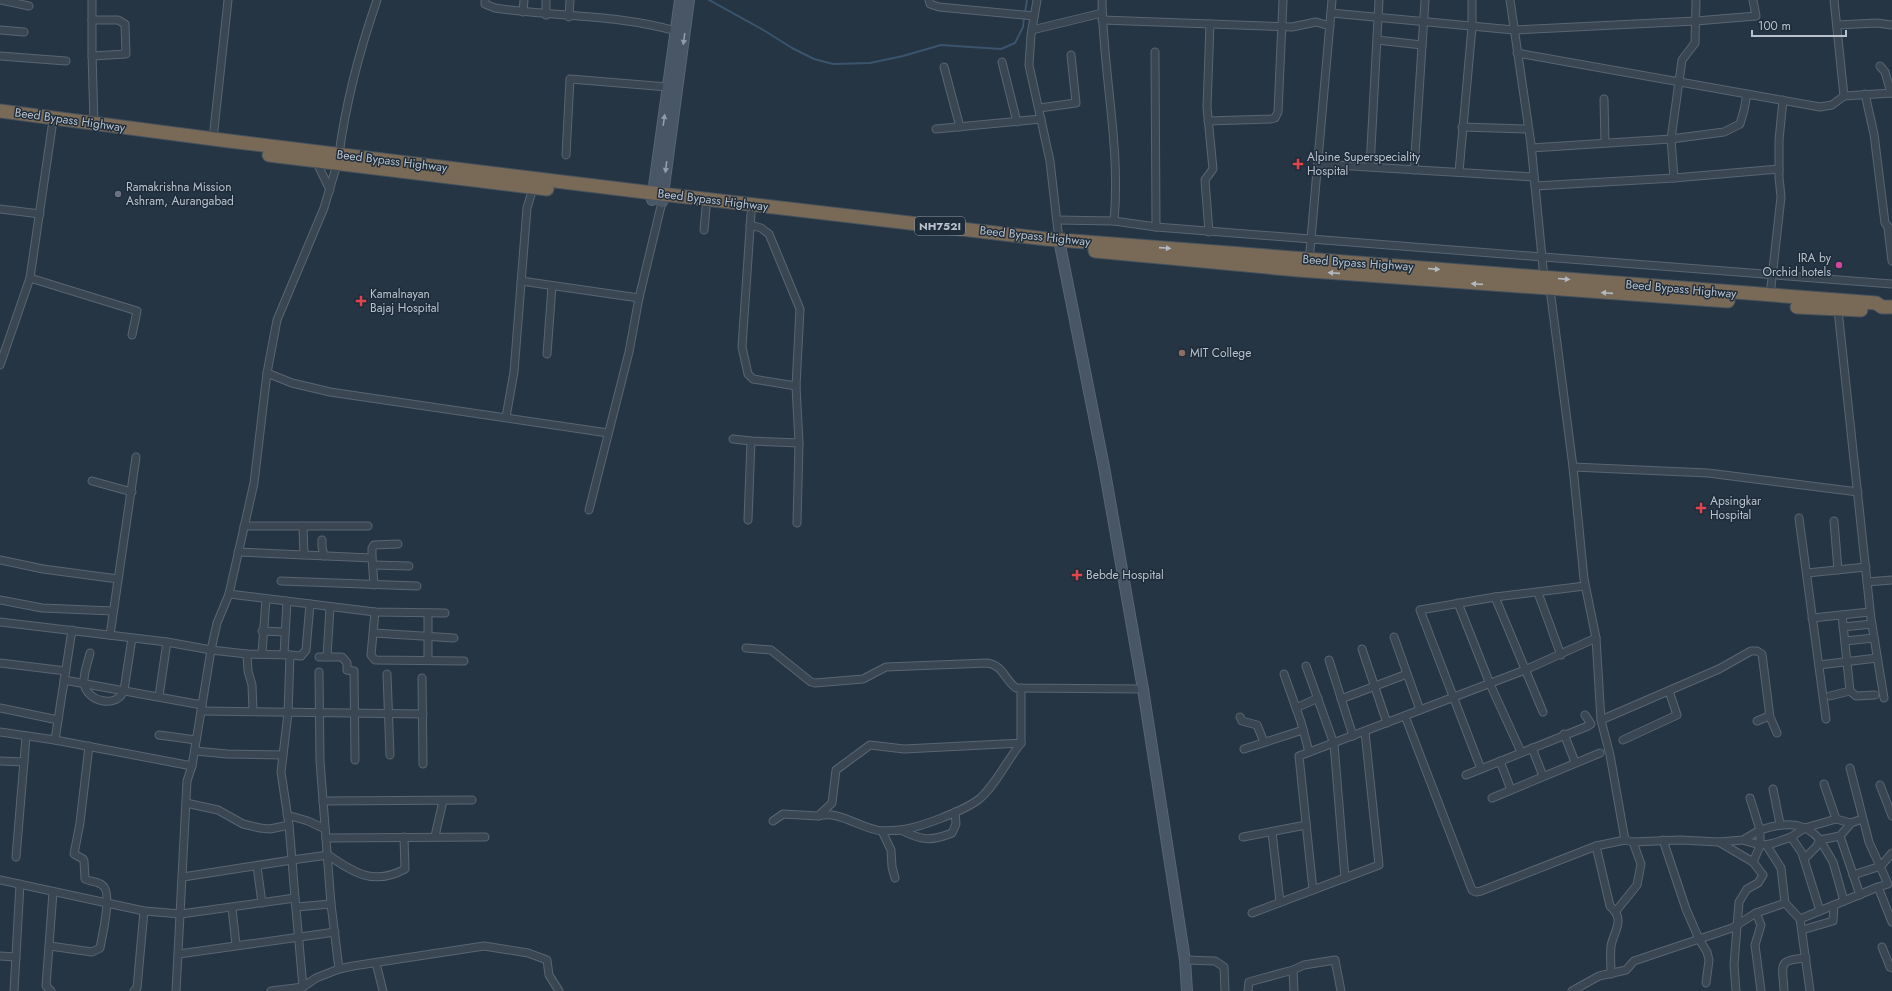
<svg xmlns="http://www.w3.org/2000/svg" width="1892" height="991" font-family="Jost,sans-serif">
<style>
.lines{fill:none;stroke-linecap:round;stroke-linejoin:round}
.stream{stroke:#3b546d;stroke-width:2}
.street-casing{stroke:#596571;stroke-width:9}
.secondary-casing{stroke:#596571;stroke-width:12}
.highway-casing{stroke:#45525e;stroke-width:15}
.street{stroke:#3a4753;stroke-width:7}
.secondary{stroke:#485666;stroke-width:10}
.highway{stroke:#796957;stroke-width:13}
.oneway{fill:#919ca9}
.oneway2{fill:#b2b9c1}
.health-dot{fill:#e0444e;stroke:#1f2c39;stroke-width:1.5}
.worship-dot{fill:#6b7280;stroke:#1f2c39;stroke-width:1.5}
.hotel-dot{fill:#d1479c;stroke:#1f2c39;stroke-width:1.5}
.education-dot{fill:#8d6e63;stroke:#1f2c39;stroke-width:1.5}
.labels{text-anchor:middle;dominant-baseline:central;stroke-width:3;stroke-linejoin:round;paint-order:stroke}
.shield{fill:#1f2c39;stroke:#8a95a1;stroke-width:1}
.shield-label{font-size:11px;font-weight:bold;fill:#b8c2cd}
.street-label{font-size:12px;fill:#b8c2cd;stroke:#1f2c39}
.poi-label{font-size:12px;fill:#b8c2cd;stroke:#1f2c39;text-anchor:start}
</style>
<rect width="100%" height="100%" fill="#263544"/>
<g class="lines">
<g class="stream">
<polyline points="709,0 765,31 792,48 814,59 833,64 870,63 903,56 941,45 1001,49 1015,43 1023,27 1024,17"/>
<polyline points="1025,13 1027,0"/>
</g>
<defs>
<g id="street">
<polyline points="0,0 29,6"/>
<polyline points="92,0 92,53 94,123"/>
<path d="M 485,0 L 485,4 L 495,8 C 555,17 617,14 676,31"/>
<polyline points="929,0 930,4 939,7 1034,16"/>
<polyline points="1037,0 1031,35 1029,65 1050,161 1059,240"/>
<path d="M 1102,0 C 1103,73 1121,148 1114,221"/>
<polyline points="1510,0 1531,144 1544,278"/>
<polyline points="1834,0 1844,96"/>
<polyline points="523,12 524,0"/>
<polyline points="1331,13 1514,30 1696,21 1756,16 1753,0"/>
<polyline points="546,15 546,0"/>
<polyline points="569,17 570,0"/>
<polyline points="1102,20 1292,27 1316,22 1330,26"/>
<polyline points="1837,25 1877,23 1892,25"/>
<polyline points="0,30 24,32"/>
<polyline points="1032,30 1102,13"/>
<polyline points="1377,40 1422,45"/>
<polyline points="1155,52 1156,227"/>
<polyline points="1517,53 1820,107 1832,105 1844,96 1892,93"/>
<polyline points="0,56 66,61"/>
<polyline points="92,56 126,54 125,24 118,20 92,20"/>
<polyline points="1002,62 1017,122"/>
<polyline points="1880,66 1885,72 1891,93"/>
<polyline points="944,67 960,127"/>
<polyline points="1865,94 1874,134 1885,223 1892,231"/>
<polyline points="1604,99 1605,143"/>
<polyline points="1039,108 1076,103 1071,55"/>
<polyline points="1208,121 1271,119 1275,118 1278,112 1283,0"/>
<polyline points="1462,127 1528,129"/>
<polyline points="936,129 1041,119"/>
<polyline points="213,139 228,0"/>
<polyline points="1531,148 1671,139 1724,132 1740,124 1744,110 1747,94"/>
<path d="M 339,154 C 346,102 360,49 377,0"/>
<polyline points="566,155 570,79 668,87"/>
<polyline points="316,161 330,190"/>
<polyline points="1318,164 1534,177"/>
<polyline points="1370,167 1379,0"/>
<polyline points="1414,170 1425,0"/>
<polyline points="1459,172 1472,27 1472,0"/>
<polyline points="1674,178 1671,139 1682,60 1695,43 1696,0"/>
<polyline points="1535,186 1674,178 1779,169"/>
<polyline points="0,209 40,214"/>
<polyline points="1057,220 1114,221 1156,227 1311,239 1332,0"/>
<polyline points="750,225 761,228 769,234 800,309 796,386"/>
<polyline points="1888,228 1892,261"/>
<polyline points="704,230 706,208"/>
<polyline points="1209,232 1205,180 1213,169 1207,107 1210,24"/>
<polyline points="1309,262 1311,239 1892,284"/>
<polyline points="30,278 137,311 132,335"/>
<polyline points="521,281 639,298"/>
<polyline points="1550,289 1573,467 1584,579 1596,638 1601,720 1610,755 1625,840 1633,842 1680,840 1719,842 1743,840 1760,830 1760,846 1753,862"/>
<polyline points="1770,296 1781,197 1779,177 1779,140 1783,100"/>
<polyline points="1838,310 1871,619 1884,698"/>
<polyline points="547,354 552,286"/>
<polyline points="0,365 30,278 52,127"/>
<polyline points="267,373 292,383 330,392 608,433"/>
<polyline points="506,417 514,372 527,208 533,188"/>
<polyline points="733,439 751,441 799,443 796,386 753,379 748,374 742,347 751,214"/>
<polyline points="1573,467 1708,473 1858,492"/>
<polyline points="92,481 132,492"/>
<polyline points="589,510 629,352 639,298 662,202"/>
<polyline points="1799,518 1826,719"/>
<polyline points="748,520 751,441"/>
<polyline points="1834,521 1838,570"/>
<polyline points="797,523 799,443"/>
<polyline points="244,526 368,526"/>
<polyline points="303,526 304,555"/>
<polyline points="322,540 322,547 324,556"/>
<polyline points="238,552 372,558 374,585"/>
<polyline points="372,558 372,548 374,545 398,544"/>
<polyline points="0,560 43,569 118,579"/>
<polyline points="373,565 409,566"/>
<polyline points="1807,573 1866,567"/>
<polyline points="281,581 417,586"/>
<polyline points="1867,582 1892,580"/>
<polyline points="1538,593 1561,655"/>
<polyline points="229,594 375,612 445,613"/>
<polyline points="1495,597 1543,712"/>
<polyline points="0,600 42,608 113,611"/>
<polyline points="1458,603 1490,684 1521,752"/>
<polyline points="375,612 371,655 375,660 464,661"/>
<polyline points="1842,615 1850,691 1856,696 1875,695"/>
<polyline points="1812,618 1870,612"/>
<polyline points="0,622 167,642 211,650 247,654 290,655"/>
<polyline points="1843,627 1872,624"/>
<polyline points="262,631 285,632"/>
<polyline points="374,633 454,638"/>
<polyline points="110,635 136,457"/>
<polyline points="1394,637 1420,710"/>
<polyline points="1845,641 1874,638"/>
<path d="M 746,648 L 771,650 L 811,682 L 815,683 L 863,679 L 886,667 L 987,663 C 1003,665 1004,679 1016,688 L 1143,689"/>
<polyline points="1362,649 1387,723"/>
<path d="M 90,653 C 88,662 83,674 84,683 C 86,702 118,709 124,690 L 132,638"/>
<polyline points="262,653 266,599"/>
<polyline points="247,654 248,671 252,685 253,711"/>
<polyline points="284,654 287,601"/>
<polyline points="319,657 342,657 347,663 347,670 354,671 355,760"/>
<polyline points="327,657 330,607"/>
<polyline points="428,660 428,613"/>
<polyline points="1329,660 1353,736"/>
<polyline points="0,663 66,671"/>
<polyline points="1819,665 1877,658"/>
<polyline points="1306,666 1334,744 1345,878"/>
<polyline points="319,672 320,761 331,904 339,969"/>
<polyline points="387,674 390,755"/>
<polyline points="1284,674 1301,722 1309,752"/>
<polyline points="422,678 423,764"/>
<polyline points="64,680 202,705"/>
<polyline points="159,696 167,642"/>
<polyline points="1830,696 1850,691"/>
<polyline points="1341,699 1407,674"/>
<polyline points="0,708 58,720 72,630"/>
<polyline points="1296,708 1318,698"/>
<polyline points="201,711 423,714"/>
<polyline points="1405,716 1472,890 1476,892 1481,891 1596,846"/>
<polyline points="1240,717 1242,721 1257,725 1264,742"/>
<polyline points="1601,720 1719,669 1751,651 1757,651 1762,654 1770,717 1777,733"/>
<polyline points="1757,721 1769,716"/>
<polyline points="0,732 55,740 192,766"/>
<polyline points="1564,734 1575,762"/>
<polyline points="159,735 196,740"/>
<polyline points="55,740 58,720"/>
<polyline points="1623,740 1677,715 1669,691"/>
<polyline points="1532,748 1543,776"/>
<polyline points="1244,749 1303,730"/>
<polyline points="195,751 227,754 283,755"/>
<polyline points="0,761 24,762"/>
<polyline points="1500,761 1511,790"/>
<polyline points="1850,768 1869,842 1888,884 1878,887"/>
<polyline points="1481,769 1420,610 1495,597 1585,586"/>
<polyline points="1466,775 1588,726 1591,724 1585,715"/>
<polyline points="1824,784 1836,819 1851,823"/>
<polyline points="1880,785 1892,816"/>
<polyline points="1773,789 1780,824"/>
<polyline points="1492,798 1600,753"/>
<path d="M 1750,798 L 1760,830 C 1782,823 1804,820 1820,840 L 1840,836 L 1851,823 L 1862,819"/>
<polyline points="323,801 472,800"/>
<polyline points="186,803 218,810 243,824 260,828 270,829 289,825"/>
<polyline points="287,815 308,821 325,829"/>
<path d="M 819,816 C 839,810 861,829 882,831"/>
<polyline points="773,821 783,814 818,816 832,803 836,770 870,745 904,749 1021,743 1021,688"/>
<path d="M 901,830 C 921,840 930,842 952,833 L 956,824 L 955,812"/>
<polyline points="1272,832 1280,902"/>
<polyline points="435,836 443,801"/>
<polyline points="1840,836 1860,895"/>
<polyline points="1243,837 1306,825"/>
<polyline points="326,838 485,837"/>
<polyline points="1663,840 1686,909 1699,939 1707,952 1709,960 1706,983"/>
<path d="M 1743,840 C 1766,848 1769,845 1791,837"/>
<polyline points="1820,840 1833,862 1844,901"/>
<polyline points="1719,842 1753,862 1763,875 1758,883 1747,889 1739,902 1734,965 1736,991"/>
<polyline points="1767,846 1781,868 1785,903 1800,919 1878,887 1892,922"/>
<polyline points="16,857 26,737"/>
<polyline points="1804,859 1816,847 1820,840"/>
<polyline points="257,866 262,903"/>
<polyline points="1853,875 1881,866 1892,853"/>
<polyline points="183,877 292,860 289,825 281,772 288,713 290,655 301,656 306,650 310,604"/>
<path d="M 895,878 L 892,867 L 891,850 L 882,831 C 888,830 894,831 900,830 C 919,828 963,811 978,800 C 993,789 1008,759 1021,743"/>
<path d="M 0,880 L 144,911 L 181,914 L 295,898 L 292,860 L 328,855 C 354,873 374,886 405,869 L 404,837"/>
<polyline points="1313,890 1299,756 1525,670 1596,638"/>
<polyline points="295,898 303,987"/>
<polyline points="296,907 331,904"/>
<polyline points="232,908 236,945"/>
<polyline points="1616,911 1637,885 1641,864 1633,842"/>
<polyline points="1820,911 1802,853 1791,837 1805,828 1836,819"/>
<polyline points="1252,913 1379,865 1365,732"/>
<polyline points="1756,913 1761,925 1755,945 1761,991"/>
<polyline points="1800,919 1810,991"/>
<polyline points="1802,930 1833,921 1834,905"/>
<path d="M 50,946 L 92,952 L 100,948 C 102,937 113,891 102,885 C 97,881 90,882 85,879 L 84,861 L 83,859 L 74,854 L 80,823 L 89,746"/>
<polyline points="1882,947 1890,967 1892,968"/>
<polyline points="179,954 335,932"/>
<polyline points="0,956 16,957"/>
<polyline points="1185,960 1215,961 1224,967 1225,991"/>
<polyline points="376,963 383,991"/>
<path d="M 1611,974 C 1611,965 1610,955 1611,946 C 1614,930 1626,920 1610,906 L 1596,846 L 1625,840"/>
<polyline points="14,991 20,884"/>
<polyline points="51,991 46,986 53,892"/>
<polyline points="134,991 137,988 144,911"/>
<polyline points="176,991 187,781 192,766 211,650 217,623 229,594 254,483 267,373 277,320 324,208 337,164"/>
<polyline points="271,991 303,987 316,978 339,969 353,966 484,946 528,953 547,960 549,975 559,991"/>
<polyline points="1248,991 1249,982 1293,970"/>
<polyline points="1294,991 1293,970 1304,965 1335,960 1341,991"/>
<polyline points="1572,991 1599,976 1626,970 1634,961 1732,928 1756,913 1785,903"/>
<path d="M 1784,991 C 1783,965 1776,960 1806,958"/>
</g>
<g id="secondary">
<polyline points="652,200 680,0"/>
<polyline points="662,202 689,0"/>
<polyline points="1059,240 1104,467 1143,689 1185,960 1187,991"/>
</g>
<g id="highway">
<polyline points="0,111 229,141 653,193 1047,239 1876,303 1882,307 1892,307"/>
<polyline points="269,155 547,189"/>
<polyline points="1095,251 1298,270 1728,301"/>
<polyline points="1797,307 1861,310"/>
</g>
</defs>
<use href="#street" class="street-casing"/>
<use href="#secondary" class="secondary-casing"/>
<use href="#highway" class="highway-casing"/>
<use href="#street" class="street"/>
<use href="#secondary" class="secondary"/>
<use href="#highway" class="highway"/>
</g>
<defs><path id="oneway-solid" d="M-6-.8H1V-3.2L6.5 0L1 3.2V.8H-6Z"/></defs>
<g class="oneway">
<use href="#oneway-solid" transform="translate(684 39) rotate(98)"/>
<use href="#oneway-solid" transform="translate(664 120) rotate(-82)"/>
<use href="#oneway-solid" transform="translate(666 167) rotate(97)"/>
</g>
<g class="oneway2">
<use href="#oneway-solid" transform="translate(1165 248) rotate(4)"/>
<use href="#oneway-solid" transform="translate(1434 269) rotate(5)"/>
<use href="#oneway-solid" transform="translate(1334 273) rotate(-176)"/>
<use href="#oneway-solid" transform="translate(1564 279) rotate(5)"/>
<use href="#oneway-solid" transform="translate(1477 284) rotate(-176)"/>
<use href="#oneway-solid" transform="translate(1607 293) rotate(-176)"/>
</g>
<g class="health-dot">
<path d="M1296 158h4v4h4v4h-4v4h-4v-4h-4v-4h4z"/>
<path d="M359 295h4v4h4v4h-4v4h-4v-4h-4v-4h4z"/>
<path d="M1699 502h4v4h4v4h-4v4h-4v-4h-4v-4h4z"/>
<path d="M1075 569h4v4h4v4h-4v4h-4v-4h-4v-4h4z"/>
</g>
<circle class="worship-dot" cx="118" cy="194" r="4"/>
<circle class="hotel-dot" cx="1839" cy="265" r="4"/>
<circle class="education-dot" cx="1182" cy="353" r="4"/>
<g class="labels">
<rect class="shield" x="915" y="217" width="50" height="18" rx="3"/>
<g class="shield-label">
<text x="940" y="226">NH752I</text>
</g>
<g class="street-label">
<text transform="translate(70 120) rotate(8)">Beed Bypass Highway</text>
<text transform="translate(392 161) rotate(7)">Beed Bypass Highway</text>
<text transform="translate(713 200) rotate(7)">Beed Bypass Highway</text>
<text transform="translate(1035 236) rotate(6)">Beed Bypass Highway</text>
<text transform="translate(1358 263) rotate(4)">Beed Bypass Highway</text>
<text transform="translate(1681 289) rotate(5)">Beed Bypass Highway</text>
</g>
<g class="poi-label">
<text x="1307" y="157">Alpine Superspeciality<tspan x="1307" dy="14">Hospital</tspan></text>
<text x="126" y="187">Ramakrishna Mission<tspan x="126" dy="14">Ashram, Aurangabad</tspan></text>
<text x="1831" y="258" text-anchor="end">IRA by<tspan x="1831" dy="14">Orchid hotels</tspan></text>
<text x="370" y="294">Kamalnayan<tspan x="370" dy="14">Bajaj Hospital</tspan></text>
<text x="1190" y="353">MIT College</text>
<text x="1710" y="501">Apsingkar<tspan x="1710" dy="14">Hospital</tspan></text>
<text x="1086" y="575">Bebde Hospital</text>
</g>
</g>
<path d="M1752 30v6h94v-6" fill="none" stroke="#b8c2cd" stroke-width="2"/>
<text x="1758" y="30" font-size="12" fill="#b8c2cd" stroke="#1f2c39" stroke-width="3" paint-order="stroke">100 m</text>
</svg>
